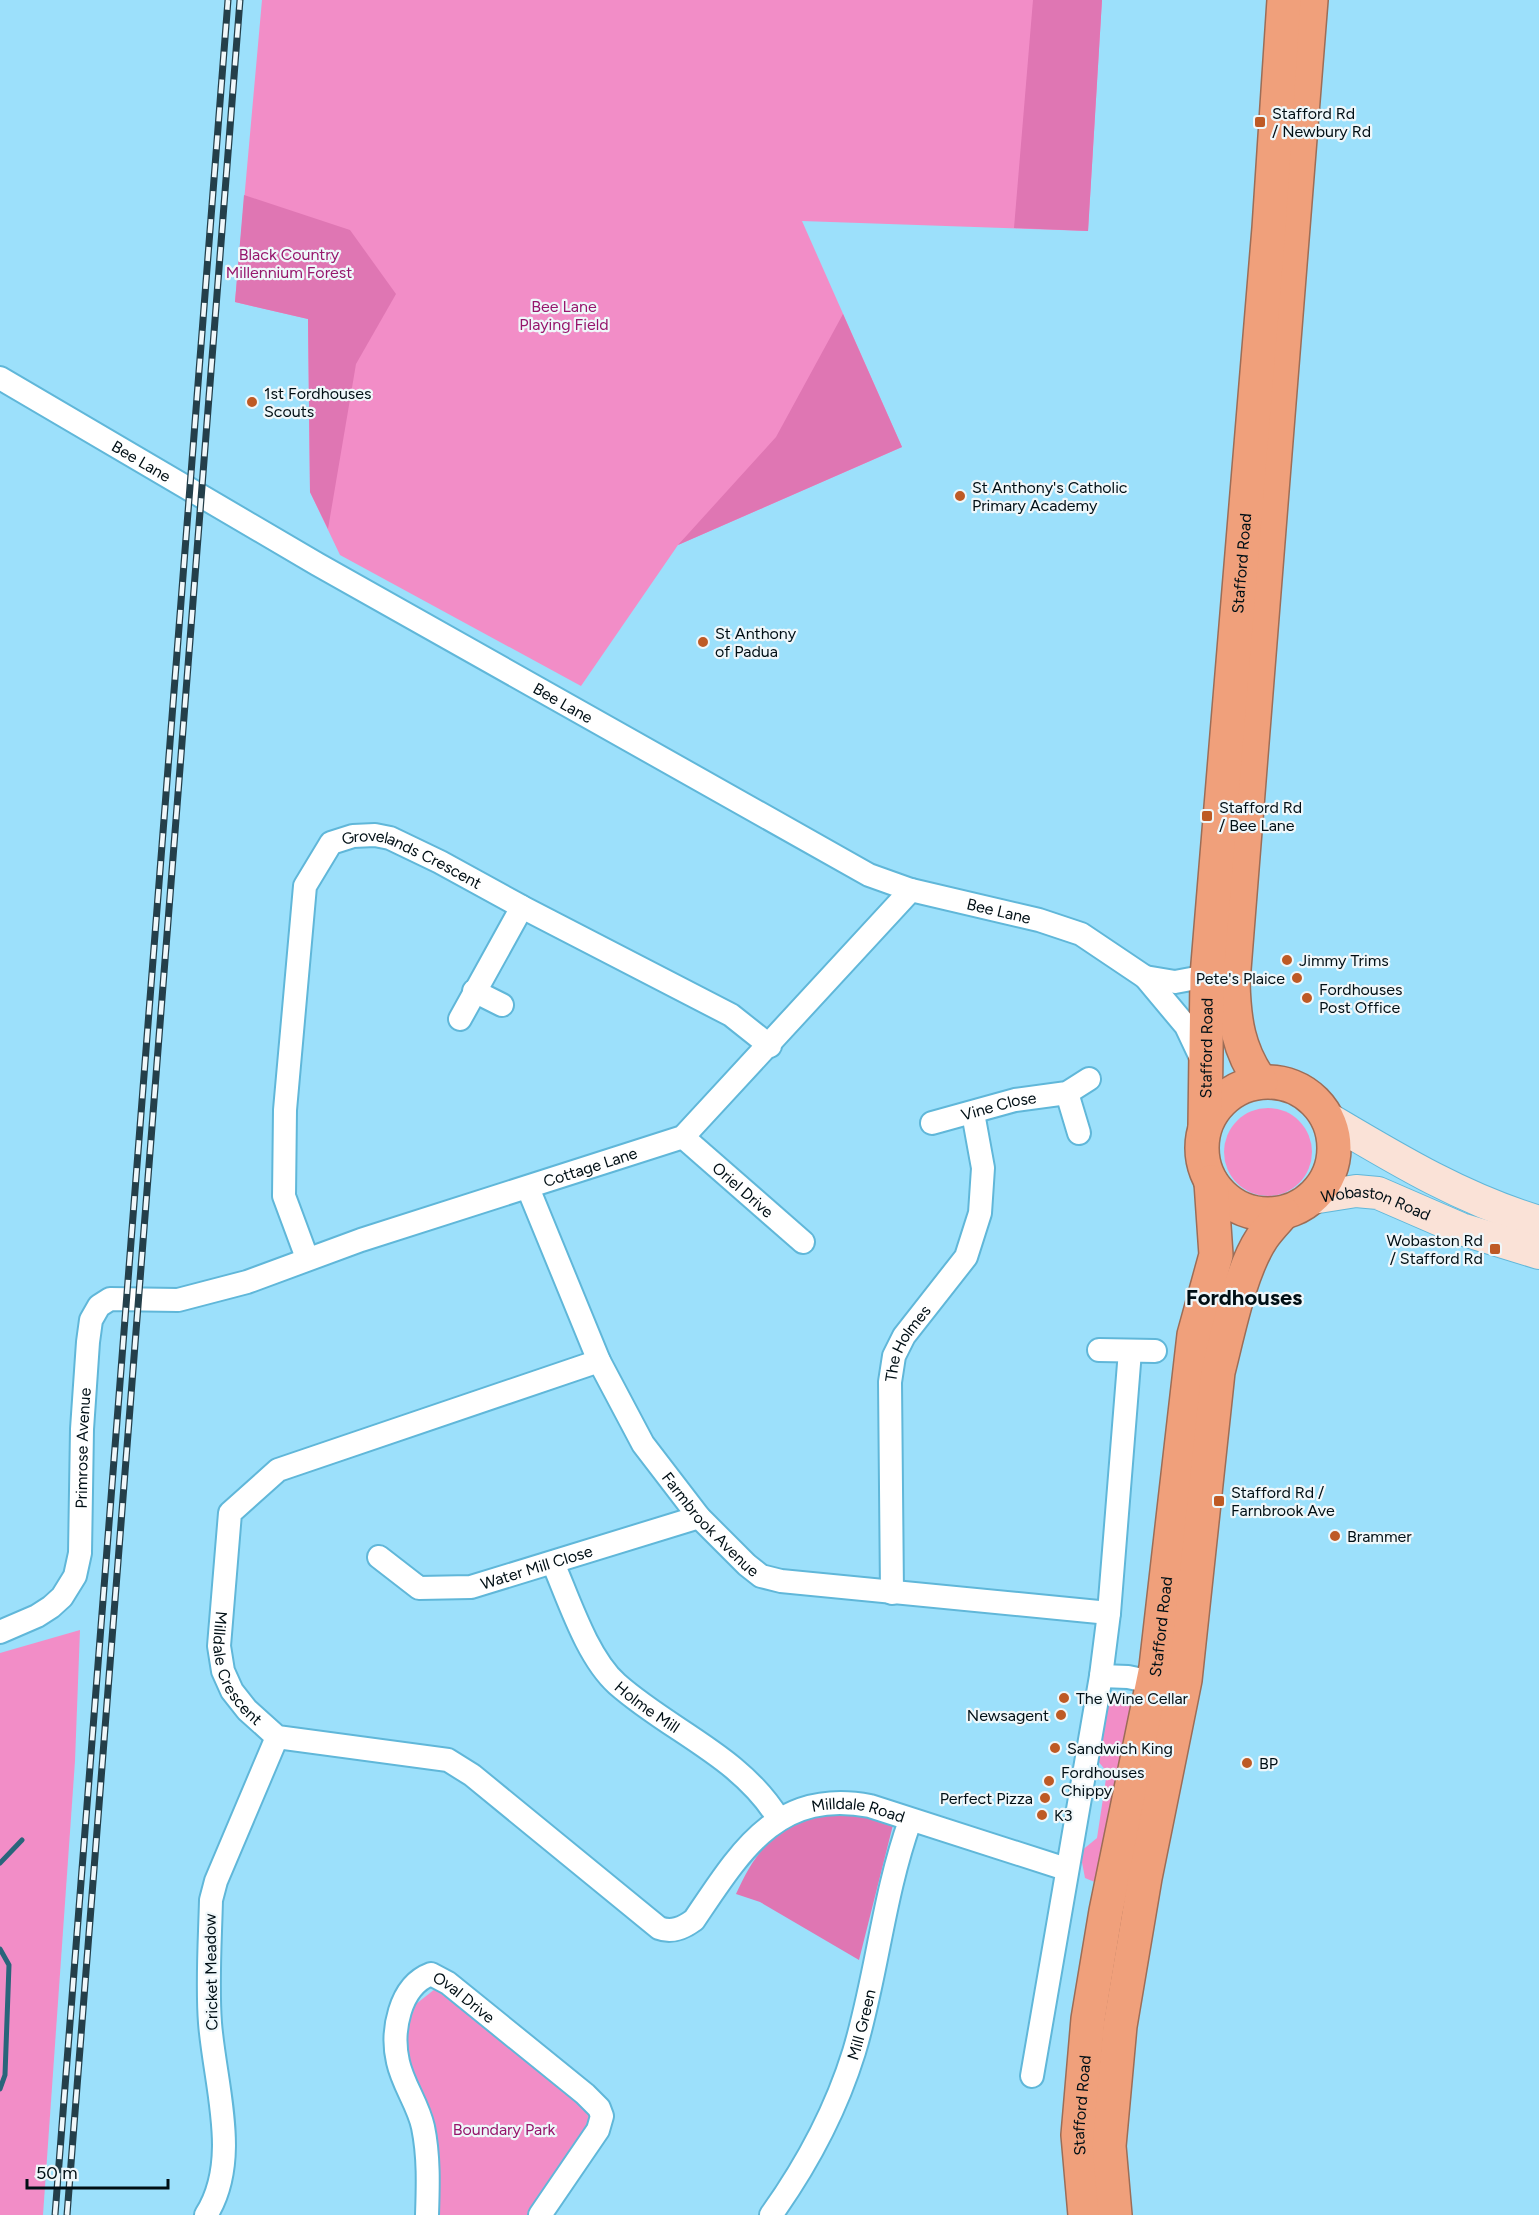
<svg xmlns="http://www.w3.org/2000/svg" width="1539" height="2215" font-family="Figtree,sans-serif">
<style>
.green{fill:#f28dc7}
.forest{fill:#df76b3}
.lines{fill:none;stroke-linecap:round;stroke-linejoin:round}
.stream{stroke:#29657b;stroke-width:5}
.street-casing{stroke:#60b7d9;stroke-width:26}
.secondary-casing{stroke:#60b7d9;stroke-width:34}
.highway-casing{stroke:#9c6d57;stroke-width:36}
.street{stroke:#fff;stroke-width:22}
.secondary{stroke:#fae2d7;stroke-width:32}
.highway{stroke:#f0a07b;stroke-width:33}
.rail-casing{stroke:#243f4a;stroke-width:7}
.rail{stroke:#eff7fa;stroke-width:4.5;stroke-dasharray:14;stroke-linecap:butt}
.poi-dot{fill:#be5a25;stroke:#eff7fa;stroke-width:2}
.labels{text-anchor:middle;dominant-baseline:central;stroke-width:4.5;stroke-linejoin:round;paint-order:stroke}
.poi-label{font-size:16px;fill:#000f15;stroke:#eff7fa;text-anchor:start}
.park-label{font-size:16px;fill:#96166c;stroke:#eff7fa}
.street-label{font-size:16px;fill:#000f15;stroke:#eff7fa}
.district-label{font-size:22px;font-weight:bold;fill:#000f15;stroke:#eff7fa}
</style>
<rect width="100%" height="100%" fill="#9ce0fb"/>
<g class="green">
<polygon points="262,0 1102,0 1088,231 802,221 902,447 678,545 581,686 340,555 310,492 308,319 235,302"/>
<circle cx="1268" cy="1152" r="44"/>
<polygon points="80,1630 75,1761 43,2215 0,2215 0,1653"/>
<polygon points="1117,1694 1130,1700 1133,1718 1097,1883 1085,1878 1080,1852 1097,1838 1107,1772 1097,1760 1104,1699"/>
<polygon points="435,1989 581,2102 590,2116 582,2139 527,2215 436,2215 408,2065 405,2033 416,2004"/>
</g>
<g class="forest">
<polygon points="1033,0 1102,0 1088,231 1014,228"/>
<polygon points="244,195 350,230 396,294 356,364 328,529 310,492 308,319 235,302"/>
<polygon points="843,314 902,447 678,545 776,437"/>
<path d="M 865,1816 L 893,1825 L 859,1960 L 760,1902 L 736,1894 C 753,1857 771,1829 813,1818 C 829,1814 849,1816 865,1816 Z"/>
</g>
<g class="lines">
<g class="stream">
<polyline points="0,1863 22,1840"/>
<polyline points="0,1949 9,1965 5,2075 0,2089"/>
</g>
<defs>
<g id="street">
<path id="s1" d="M 0,378 L 317,564 L 869,875 L 911,890 L 1039,920 L 1081,934 L 1145,977 L 1186,1026 L 1203,1062"/>
<polyline points="1145,977 1175,982 1207,976"/>
<polyline points="474,991 502,1005"/>
<polyline points="460,1019 522,907"/>
<polyline points="1067,1093 1079,1133"/>
<path id="s2" d="M 932,1123 L 1015,1100 L 1067,1093 L 1089,1079"/>
<path id="s3" d="M 683,1137 L 803,1242"/>
<path id="s4" d="M 528,1188 L 599,1361 L 643,1444 L 699,1517 L 747,1565 L 761,1576 L 781,1581 L 1109,1613"/>
<path id="s5" d="M 307,1258 L 284,1196 L 285,1110 L 305,886 L 331,843 L 353,836 L 375,835 L 390,838 L 440,862 L 522,907 L 731,1015 L 770,1046"/>
<polyline points="1099,1350 1155,1351"/>
<path id="s6" d="M 599,1361 L 278,1470 L 230,1513 L 219,1646 L 223,1671 L 232,1691 L 247,1710 L 277,1737 L 448,1760 L 472,1775 L 659,1928 C 672,1933 683,1928 694,1920 C 740,1852 777,1788 870,1806 L 1066,1869"/>
<path id="s7" d="M 379,1557 L 419,1588 L 471,1587 L 699,1517"/>
<path id="s8" d="M 553,1563 C 569,1600 587,1657 617,1684 C 670,1731 740,1756 778,1818"/>
<path id="s9" d="M 892,1593 L 890,1382 L 894,1356 L 904,1336 L 966,1257 L 980,1213 L 983,1168 L 973,1113"/>
<path id="s10" d="M 0,1632 L 37,1616 L 51,1607 L 62,1597 L 75,1576 L 80,1553 L 82,1429 L 88,1342 L 91,1320 L 99,1306 L 110,1299 L 178,1300 L 247,1282 L 361,1240 L 683,1137 L 911,890"/>
<polyline points="1101,1676 1128,1677 1152,1682"/>
<polyline points="1032,2076 1101,1676 1109,1613 1130,1351"/>
<path d="M 206,2215 C 241,2160 215,2086 210,2023 C 207,1983 210,1941 211,1900 L 216,1881 L 277,1737"/>
<path id="s11" d="M 427,2215 C 428,2186 429,2156 423,2127 C 418,2104 403,2085 398,2062 C 391,2032 399,1986 431,1974 L 448,1983 L 585,2094 L 599,2108 L 602,2116 L 598,2130 L 540,2215"/>
<path id="s12" d="M 771,2215 C 806,2166 836,2110 854,2052 C 877,1976 883,1896 910,1821"/>
</g>
<g id="secondary">
<path d="M 1327,1118 C 1396,1159 1462,1199 1539,1222"/>
<path id="s13" d="M 1312,1198 L 1356,1191 L 1378,1193 L 1461,1229 L 1539,1253"/>
</g>
<g id="highway">
<circle cx="1268" cy="1148" r="66"/>
<path d="M 1261,1082 C 1238,1050 1234,1020 1233,982 L 1311,0"/>
<path id="s14" d="M 1205,1126 L 1207,976 L 1269,228 L 1284,0"/>
<path id="s15" d="M 1085,2215 L 1078,2135 L 1088,2019 L 1106,1911 L 1156,1667 L 1194,1335 L 1216,1255 L 1211,1182"/>
<path d="M 1115,2215 L 1109,2146 L 1120,2026 L 1145,1878 L 1185,1680 L 1218,1372 C 1228,1333 1240,1271 1262,1238 C 1268,1229 1276,1221 1283,1213"/>
</g>
</defs>
<use href="#street" class="street-casing"/>
<use href="#secondary" class="secondary-casing"/>
<use href="#highway" class="highway-casing"/>
<use href="#street" class="street"/>
<use href="#secondary" class="secondary"/>
<use href="#highway" class="highway"/>
<defs>
<g id="rail">
<polyline points="55,2215 228,0"/>
<polyline points="67,2215 240,0"/>
</g>
</defs>
<use href="#rail" class="rail-casing"/>
<use href="#rail" class="rail"/>
</g>
<g class="poi-dot">
<rect x="1254" y="116" width="12" height="12" rx="3"/>
<circle cx="252" cy="402" r="6"/>
<circle cx="960" cy="496" r="6"/>
<circle cx="703" cy="642" r="6"/>
<rect x="1201" y="810" width="12" height="12" rx="3"/>
<circle cx="1287" cy="960" r="6"/>
<circle cx="1297" cy="978" r="6"/>
<circle cx="1307" cy="998" r="6"/>
<rect x="1489" y="1243" width="12" height="12" rx="3"/>
<rect x="1213" y="1495" width="12" height="12" rx="3"/>
<circle cx="1335" cy="1536" r="6"/>
<circle cx="1064" cy="1698" r="6"/>
<circle cx="1061" cy="1715" r="6"/>
<circle cx="1055" cy="1748" r="6"/>
<circle cx="1247" cy="1763" r="6"/>
<circle cx="1049" cy="1781" r="6"/>
<circle cx="1045" cy="1798" r="6"/>
<circle cx="1042" cy="1815" r="6"/>
</g>
<g class="labels">
<g class="poi-label">
<text x="1272" y="113">Stafford Rd<tspan x="1272" dy="18">/ Newbury Rd</tspan></text>
<text x="264" y="393">1st Fordhouses<tspan x="264" dy="18">Scouts</tspan></text>
<text x="972" y="487">St Anthony's Catholic<tspan x="972" dy="18">Primary Academy</tspan></text>
<text x="715" y="633">St Anthony<tspan x="715" dy="18">of Padua</tspan></text>
<text x="1219" y="807">Stafford Rd<tspan x="1219" dy="18">/ Bee Lane</tspan></text>
<text x="1299" y="960">Jimmy Trims</text>
<text x="1285" y="978" text-anchor="end">Pete's Plaice</text>
<text x="1319" y="989">Fordhouses<tspan x="1319" dy="18">Post Office</tspan></text>
<text x="1483" y="1240" text-anchor="end">Wobaston Rd<tspan x="1483" dy="18">/ Stafford Rd</tspan></text>
<text x="1231" y="1492">Stafford Rd /<tspan x="1231" dy="18">Farnbrook Ave</tspan></text>
<text x="1347" y="1536">Brammer</text>
<text x="1076" y="1698">The Wine Cellar</text>
<text x="1049" y="1715" text-anchor="end">Newsagent</text>
<text x="1067" y="1748">Sandwich King</text>
<text x="1259" y="1763">BP</text>
<text x="1061" y="1772">Fordhouses<tspan x="1061" dy="18">Chippy</tspan></text>
<text x="1033" y="1798" text-anchor="end">Perfect Pizza</text>
<text x="1054" y="1815">K3</text>
</g>
<g class="park-label">
<text x="289" y="254">Black Country<tspan x="289" dy="18">Millennium Forest</tspan></text>
<text x="564" y="306">Bee Lane<tspan x="564" dy="18">Playing Field</tspan></text>
<text x="504" y="2129">Boundary Park</text>
</g>
<g class="street-label">
<text stroke="none"><textPath href="#s1" startOffset="164">Bee Lane</textPath></text>
<text stroke="none"><textPath href="#s14" startOffset="564">Stafford Road</textPath></text>
<text stroke="none"><textPath href="#s1" startOffset="650">Bee Lane</textPath></text>
<text stroke="none"><textPath href="#s5" startOffset="514">Grovelands Crescent</textPath></text>
<text stroke="none"><textPath href="#s1" startOffset="1136">Bee Lane</textPath></text>
<text stroke="none"><textPath href="#s14" startOffset="78">Stafford Road</textPath></text>
<text stroke="none"><textPath href="#s2" startOffset="69">Vine Close</textPath></text>
<text stroke="none"><textPath href="#s10" startOffset="884">Cottage Lane</textPath></text>
<text stroke="none"><textPath href="#s3" startOffset="80">Oriel Drive</textPath></text>
<text stroke="none"><textPath href="#s13" startOffset="66">Wobaston Road</textPath></text>
<text stroke="none"><textPath href="#s9" startOffset="254">The Holmes</textPath></text>
<text stroke="none"><textPath href="#s10" startOffset="225">Primrose Avenue</textPath></text>
<text stroke="none"><textPath href="#s4" startOffset="386">Farmbrook Avenue</textPath></text>
<text stroke="none"><textPath href="#s7" startOffset="171">Water Mill Close</textPath></text>
<text stroke="none"><textPath href="#s15" startOffset="596">Stafford Road</textPath></text>
<text stroke="none"><textPath href="#s6" startOffset="564">Milldale Crescent</textPath></text>
<text stroke="none"><textPath href="#s8" startOffset="176">Holme Mill</textPath></text>
<text stroke="none"><textPath href="#s6" startOffset="1344">Milldale Road</textPath></text>
<text transform="translate(211 1972) rotate(-91)">Cricket Meadow</text>
<text stroke="none"><textPath href="#s11" startOffset="300">Oval Drive</textPath></text>
<text stroke="none"><textPath href="#s12" startOffset="212">Mill Green</textPath></text>
<text stroke="none"><textPath href="#s15" startOffset="110">Stafford Road</textPath></text>
</g>
<g class="district-label">
<text x="1244" y="1297">Fordhouses</text>
</g>
</g>
<path d="M27 2179v9h141v-9" fill="none" stroke="#000f15" stroke-width="3"/>
<text x="36" y="2179" font-size="18" fill="#000f15" stroke="#eff7fa" stroke-width="4.5" paint-order="stroke">50 m</text>
</svg>
